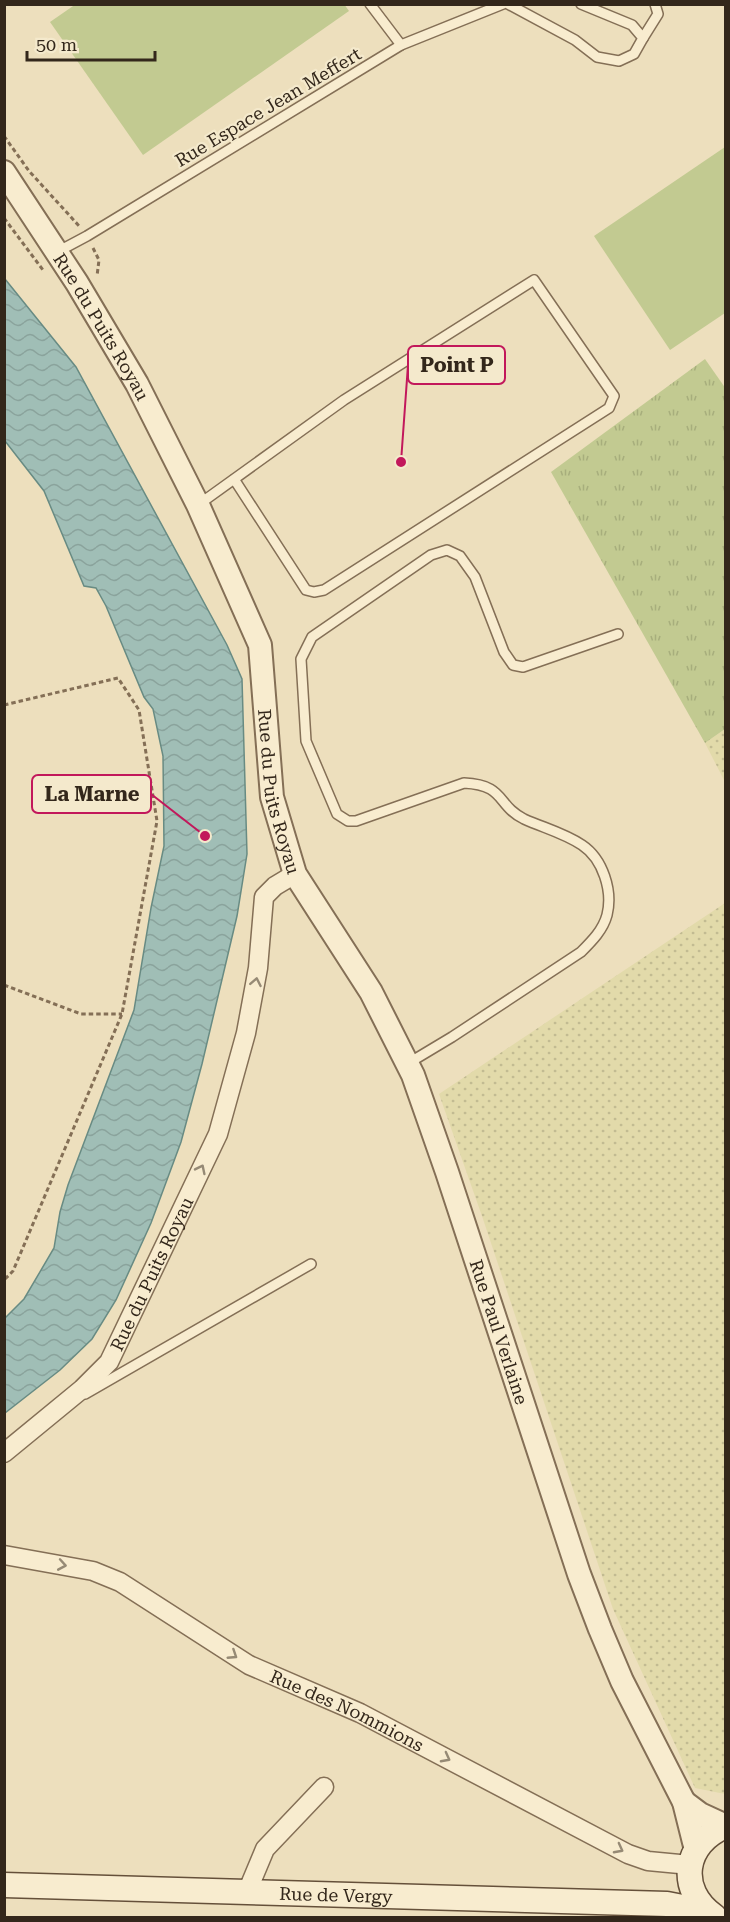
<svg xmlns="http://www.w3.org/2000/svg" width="730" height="1922" font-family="'Roboto Serif',serif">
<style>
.farmland{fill:url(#farmland-dots)}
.grass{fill:url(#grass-tufts)}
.garden{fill:#c2ca91}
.water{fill:url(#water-waves);stroke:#688b83;stroke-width:1.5}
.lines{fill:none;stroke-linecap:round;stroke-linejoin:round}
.service-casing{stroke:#846f56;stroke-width:12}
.minor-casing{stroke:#846f56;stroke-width:21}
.tertiary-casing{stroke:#846f56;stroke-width:26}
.secondary-casing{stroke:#65503a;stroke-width:27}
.path{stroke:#846f56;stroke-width:3;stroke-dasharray:4.5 3;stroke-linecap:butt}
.service{stroke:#f8eccf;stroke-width:9}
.minor{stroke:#f8eccf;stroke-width:18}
.tertiary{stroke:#f8eccf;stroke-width:22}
.secondary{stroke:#f8eccf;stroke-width:24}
.oneway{stroke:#968a75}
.labels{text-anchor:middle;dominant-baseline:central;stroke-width:4.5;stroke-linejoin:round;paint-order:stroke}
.street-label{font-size:18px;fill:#33271b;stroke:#f4e9cc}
.leader{fill:none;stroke:#c2185b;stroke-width:2}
.callout-dot{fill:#c2185b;stroke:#f4e9cc;stroke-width:2}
.callout{fill:#f4e9cc;stroke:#c2185b;stroke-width:2}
.callout-label{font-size:20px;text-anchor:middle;font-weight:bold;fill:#33271b}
</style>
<defs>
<pattern id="farmland-dots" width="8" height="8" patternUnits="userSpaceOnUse" patternTransform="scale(1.5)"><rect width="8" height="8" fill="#e2daaa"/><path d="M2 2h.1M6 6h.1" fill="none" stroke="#c2bb92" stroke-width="1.8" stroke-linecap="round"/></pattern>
<pattern id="grass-tufts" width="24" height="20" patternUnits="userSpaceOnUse" patternTransform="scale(1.5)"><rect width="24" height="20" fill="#c2ca91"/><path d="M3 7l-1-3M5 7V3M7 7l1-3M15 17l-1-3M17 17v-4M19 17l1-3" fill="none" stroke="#a7ae7c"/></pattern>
<pattern id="water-waves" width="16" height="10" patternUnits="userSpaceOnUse" patternTransform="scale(1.5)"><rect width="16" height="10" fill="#a0beb6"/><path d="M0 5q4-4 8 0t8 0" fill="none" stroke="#8aa39c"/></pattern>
</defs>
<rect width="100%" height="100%" fill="#eddfbd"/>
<g class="farmland">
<polygon points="725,729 725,782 705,743"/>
<polygon points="725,903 725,1794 695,1788 613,1609 483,1219 439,1094"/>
</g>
<polygon class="grass" points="705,359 726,389 725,729 705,743 551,472"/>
<g class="garden">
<polygon points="76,4 344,4 349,11 143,155 50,22"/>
<polygon points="725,147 725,313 670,350 594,236"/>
</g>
<polygon class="water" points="5,279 76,367 227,645 242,679 247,854 237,916 202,1064 181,1142 151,1223 116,1300 92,1339 60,1370 5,1413 5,1318 24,1299 54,1248 60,1212 68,1185 134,1010 151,908 164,846 163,756 153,709 144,697 106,606 96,588 84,586 44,491 5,441"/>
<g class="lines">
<defs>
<g id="service">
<polyline points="370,4 401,45"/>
<polyline points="508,4 575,40 597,57 619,61 634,54 643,38 632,25 581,4"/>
<polyline points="643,38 658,14 655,4"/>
<polyline points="57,252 87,236 401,45 503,4"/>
<polyline points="198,505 344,400 534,280 614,396 609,408 324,590 314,592 306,590 234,479"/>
<path d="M 407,1064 L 452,1037 L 581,952 C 592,941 603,930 607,915 C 613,891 603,859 582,845 C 564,833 544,828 524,819 C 496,805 506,785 464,783 L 356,821 L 348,821 L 337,814 L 306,741 L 301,659 L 312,637 L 431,555 L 447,550 L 460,556 L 475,577 L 504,652 L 513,665 L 523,667 L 618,634"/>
<polyline points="85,1394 311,1264"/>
</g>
<g id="minor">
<path id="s1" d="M 4,1453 L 82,1389 L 109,1362 L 218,1134 L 246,1033 L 258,968 L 264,897 L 275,886 L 295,874"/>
<path id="s2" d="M 4,1555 L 93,1571 L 120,1582 L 249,1665 L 360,1713 L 628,1854 L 648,1861 L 690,1865"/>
<polyline points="247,1892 265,1849 324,1787"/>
</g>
<g id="tertiary">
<path id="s3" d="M 4,172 L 77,283 L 137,384 L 198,505 L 260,645 L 272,797 L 295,874 L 371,992 L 413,1075 L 447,1172 L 579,1574 L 600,1629 L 622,1681 L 684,1802 L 696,1850"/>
<polyline points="684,1802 700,1814 726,1826"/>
</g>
<g id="secondary">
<path id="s4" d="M 4,1885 L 667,1904 L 708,1912"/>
<path d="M 714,1916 C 677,1890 683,1843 726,1826"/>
</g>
</defs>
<use href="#service" class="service-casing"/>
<use href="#minor" class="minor-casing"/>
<use href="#tertiary" class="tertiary-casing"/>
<use href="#secondary" class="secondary-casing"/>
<g class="path">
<polyline points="4,136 29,171 80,227"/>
<polyline points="4,218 43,270"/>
<polyline points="93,248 99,260 97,276"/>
<polyline points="4,705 118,678 139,710 157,821 122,1014 13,1271 4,1280"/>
<polyline points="4,985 81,1014 122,1014"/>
</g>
<use href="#service" class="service"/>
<use href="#minor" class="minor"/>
<use href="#tertiary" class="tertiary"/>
<use href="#secondary" class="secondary"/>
</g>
<defs><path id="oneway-chevron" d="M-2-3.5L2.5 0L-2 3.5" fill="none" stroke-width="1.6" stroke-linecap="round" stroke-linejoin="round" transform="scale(1.5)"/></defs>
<g class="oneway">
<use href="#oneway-chevron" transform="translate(256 982) rotate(-79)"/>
<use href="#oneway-chevron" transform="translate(201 1169) rotate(-64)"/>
<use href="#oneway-chevron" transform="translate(62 1565) rotate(10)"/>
<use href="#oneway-chevron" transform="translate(233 1655) rotate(33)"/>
<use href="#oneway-chevron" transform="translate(446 1758) rotate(28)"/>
<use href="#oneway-chevron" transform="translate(619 1849) rotate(28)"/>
</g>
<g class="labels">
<g class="street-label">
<text transform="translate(268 107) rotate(-31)">Rue Espace Jean Meffert</text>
<text stroke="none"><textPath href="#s3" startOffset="183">Rue du Puits Royau</textPath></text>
<text stroke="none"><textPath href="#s3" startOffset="687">Rue du Puits Royau</textPath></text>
<text stroke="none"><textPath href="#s1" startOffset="237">Rue du Puits Royau</textPath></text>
<text stroke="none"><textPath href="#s3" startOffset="1276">Rue Paul Verlaine</textPath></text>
<text stroke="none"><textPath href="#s2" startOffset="381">Rue des Nommions</textPath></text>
<text stroke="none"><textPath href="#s4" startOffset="332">Rue de Vergy</textPath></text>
</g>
</g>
<path class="leader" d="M401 462L408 365M205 836L151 794"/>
<g class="callout-dot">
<circle cx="401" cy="462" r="6"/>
<circle cx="205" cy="836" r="6"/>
</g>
<g class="callout">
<rect x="408" y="346" width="97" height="38" rx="6"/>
<rect x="32" y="775" width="119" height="38" rx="6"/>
</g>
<g class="callout-label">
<text x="457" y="372">Point P</text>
<text x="92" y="801">La Marne</text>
</g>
<rect width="730" height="1922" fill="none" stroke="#33271b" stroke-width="12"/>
<path d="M27 51v9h128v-9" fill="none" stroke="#33271b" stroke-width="3"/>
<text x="36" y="51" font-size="18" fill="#33271b" stroke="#f4e9cc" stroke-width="4.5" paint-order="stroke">50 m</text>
</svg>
